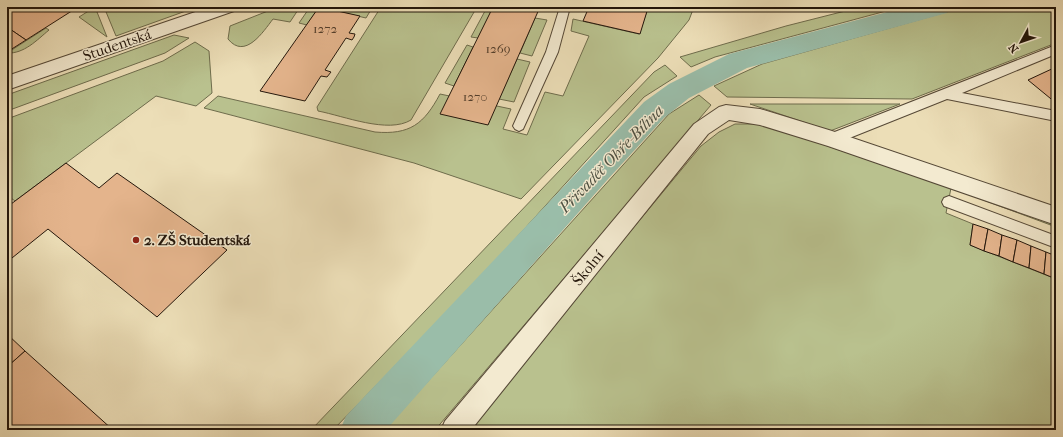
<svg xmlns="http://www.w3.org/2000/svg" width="1063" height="437" font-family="'IM FELL French Canon',serif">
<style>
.green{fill:#b9c18e;stroke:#6e6c4c}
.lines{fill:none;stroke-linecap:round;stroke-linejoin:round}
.canal{fill:#9abda9;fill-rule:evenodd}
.building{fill:#e4b48c;stroke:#23160b}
.service-casing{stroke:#554836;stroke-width:2}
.minor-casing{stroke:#554836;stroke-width:2}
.service{fill:#f3ead0;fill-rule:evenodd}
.minor{fill:#f3ead0;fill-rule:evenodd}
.poi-dot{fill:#8f2418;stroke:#f3ead0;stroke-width:1.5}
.labels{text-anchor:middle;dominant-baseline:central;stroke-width:3;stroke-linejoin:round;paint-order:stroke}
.number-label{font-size:13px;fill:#533e2b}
.street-label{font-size:15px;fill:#23160b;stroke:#f3ead0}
.poi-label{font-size:15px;font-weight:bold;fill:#23160b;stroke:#f3ead0;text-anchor:start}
.water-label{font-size:16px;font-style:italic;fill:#4d5042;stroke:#f3ead0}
</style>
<rect width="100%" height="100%" fill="#ecdeb7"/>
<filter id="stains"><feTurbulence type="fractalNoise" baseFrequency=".005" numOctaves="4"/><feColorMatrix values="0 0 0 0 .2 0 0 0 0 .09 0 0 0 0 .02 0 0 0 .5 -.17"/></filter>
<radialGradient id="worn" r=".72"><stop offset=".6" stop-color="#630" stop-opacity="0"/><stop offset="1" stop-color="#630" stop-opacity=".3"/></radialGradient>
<g class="green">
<polygon points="95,7 107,37 79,17"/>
<polygon points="104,7 197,7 116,36"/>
<path d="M 278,7 L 300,7 L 290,22 L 273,19 C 263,32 245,60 228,39 L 230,26 Z"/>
<polygon points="310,7 371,7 372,8 366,18 319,7 307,25 299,23"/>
<path d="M 381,7 L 477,7 L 411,120 C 388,134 344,116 318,111 L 317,107 Z"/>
<path d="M 646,7 L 694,7 L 689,20 L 658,58 L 521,199 L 414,163 L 204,108 L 218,96 L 375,132 C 410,135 424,124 440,94 L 511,109 L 503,129 L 527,135 L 545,92 L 563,96 L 589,36 L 571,31 L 573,19 L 639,34 L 648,8 Z"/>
<polygon points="861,7 901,7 715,57 691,67 680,57 786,26"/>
<polygon points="964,7 1056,7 1056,43 912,99 727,97 714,86 762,64"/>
<polygon points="485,11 491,12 478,38 471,37"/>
<polygon points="535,18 547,20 532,56 520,53"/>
<path d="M 46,28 L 49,30 C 37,40 24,54 7,53 Z"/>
<polygon points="174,35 189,38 165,53 7,111 7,95"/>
<polygon points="195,42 209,51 212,93 196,106 156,96 15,201 7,195 7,119 163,61"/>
<polygon points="467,45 473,47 454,86 445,83"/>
<polygon points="517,59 530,62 514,102 499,99"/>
<polygon points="665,65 677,76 644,97 478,280 333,430 311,430 654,72"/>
<polygon points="699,95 711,105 435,430 384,430 669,114"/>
<polygon points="750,104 900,104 830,131"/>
<polygon points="735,124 763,124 1056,224 1056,227 951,188 946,213 973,224 970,245 1056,279 1056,430 466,430 701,146 719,132"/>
</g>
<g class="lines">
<polygon class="canal" points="906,7 950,7 947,13 747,68 689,98 664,118 609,178 386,430 340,430 346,416 644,102 669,84 729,54"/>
</g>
<g class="building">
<polygon points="7,7 78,7 26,40 7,27"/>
<polygon points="319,7 360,16 349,33 355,34 354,37 352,40 346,38 325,70 331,72 327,77 321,76 305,101 260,91"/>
<polygon points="493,7 540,7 488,125 440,114"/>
<polygon points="589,7 646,7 648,8 640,34 583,21"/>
<polygon points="7,27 26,40 7,52"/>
<polygon points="1056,67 1056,103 1028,80"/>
<polygon points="66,163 99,188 117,173 227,250 157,317 48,229 7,262 7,207"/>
<polygon points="973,224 988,229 984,251 970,245"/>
<polygon points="988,229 1002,235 999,256 984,251"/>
<polygon points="1002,235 1017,240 1013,262 999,256"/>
<polygon points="1017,240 1031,246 1029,268 1013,262"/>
<polygon points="1031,246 1046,252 1044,274 1029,268"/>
<polygon points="1046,252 1056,256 1056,279 1044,274"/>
<polygon points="7,334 25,351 7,367"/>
<polygon points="25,351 113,430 7,430 7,367"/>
</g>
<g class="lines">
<defs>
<g id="service">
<polygon points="560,7 570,7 558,52 523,129 519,131 515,129 513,126 546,52"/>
<polygon points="1056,45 1056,54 962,93 1056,111 1056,121 947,99 837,143 832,144 827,143 826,139 827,135"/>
<polygon points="949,196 1056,236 1056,248 944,206 942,202 944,198"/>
</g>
<g id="minor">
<polygon points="210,7 237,7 234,11 7,90 7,76"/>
<polygon points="726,105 760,109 832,131 1056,207 1056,225 828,146 760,125 729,120 708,134 471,430 441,430 445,421 694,124 719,107"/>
</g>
</defs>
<use href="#service" class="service-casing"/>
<use href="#minor" class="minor-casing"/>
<use href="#service" class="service"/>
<use href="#minor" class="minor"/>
</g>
<circle class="poi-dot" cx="136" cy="240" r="4"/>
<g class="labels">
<g class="number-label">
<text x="325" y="28">1272</text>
<text x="498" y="48">1269</text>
<text x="475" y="96">1270</text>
</g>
<g class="street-label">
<text transform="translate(117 45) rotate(-19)">Studentská</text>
<text transform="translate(588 268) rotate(-51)">Školní</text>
</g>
<g class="poi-label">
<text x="144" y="240">2. ZŠ Studentská</text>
</g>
<g class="water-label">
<text transform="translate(611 159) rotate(-46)">Přivaděč Ohře-Bílina</text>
</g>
</g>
<rect width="1063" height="437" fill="none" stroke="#ecdeb7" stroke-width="24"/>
<rect x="8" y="8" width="1047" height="421" fill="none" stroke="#23160b" stroke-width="2"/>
<rect x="12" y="12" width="1039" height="413" fill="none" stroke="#23160b"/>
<g transform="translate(1021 42) rotate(230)" stroke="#f3ead0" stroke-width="3" paint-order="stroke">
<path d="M0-3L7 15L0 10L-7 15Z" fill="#23160b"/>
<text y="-6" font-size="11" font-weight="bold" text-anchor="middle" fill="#23160b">N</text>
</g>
<rect width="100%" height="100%" filter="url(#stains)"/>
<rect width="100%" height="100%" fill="url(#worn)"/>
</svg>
